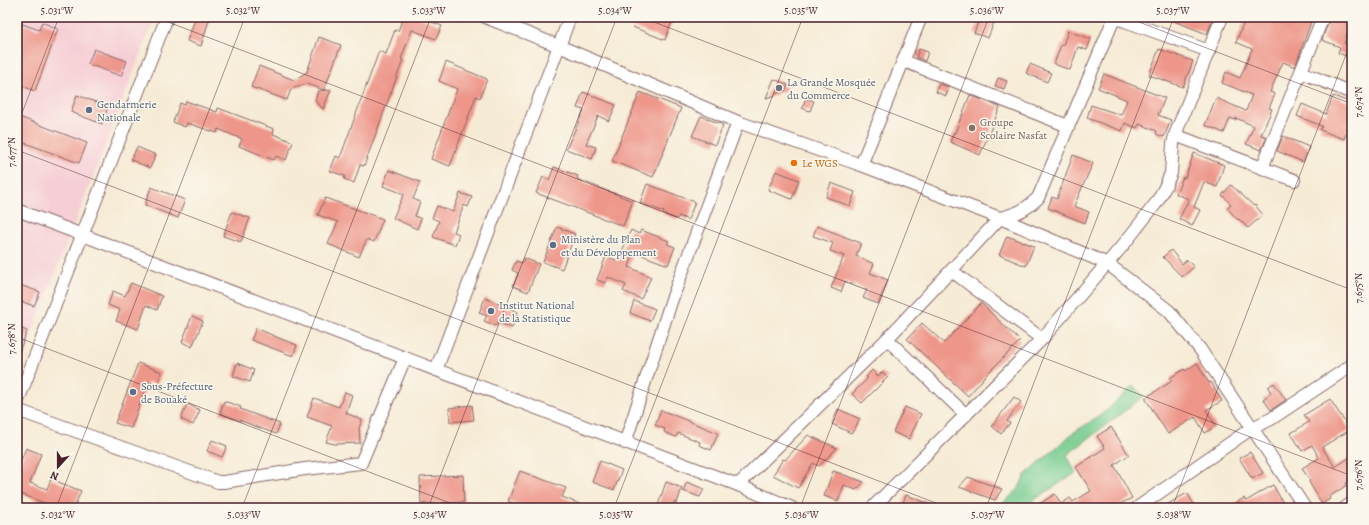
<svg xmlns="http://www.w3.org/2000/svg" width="1369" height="525" font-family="Alegreya,serif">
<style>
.built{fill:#f6cfd6}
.green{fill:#78cd92;stroke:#61765e}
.building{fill:#ee968a}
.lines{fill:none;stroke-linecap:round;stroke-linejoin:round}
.street-casing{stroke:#866666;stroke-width:14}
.street{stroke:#fff;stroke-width:12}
.ticks{fill:none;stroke:#4a1f2b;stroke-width:1;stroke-opacity:0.45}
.worship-dot{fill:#6b7280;stroke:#fbf7ec;stroke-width:1.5}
.service-dot{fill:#5c6f8a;stroke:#fbf7ec;stroke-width:1.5}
.education-dot{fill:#8d6e63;stroke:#fbf7ec;stroke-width:1.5}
.food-dot{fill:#e8710a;stroke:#fbf7ec;stroke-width:1.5}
.labels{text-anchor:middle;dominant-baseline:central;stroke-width:3;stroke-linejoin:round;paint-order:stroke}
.worship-label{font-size:11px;fill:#5b616d;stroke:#fbf7ec;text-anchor:start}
.service-label{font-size:11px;fill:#4e5e75;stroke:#fbf7ec;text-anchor:start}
.education-label{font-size:11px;fill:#785e54;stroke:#fbf7ec;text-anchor:start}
.food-label{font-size:11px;fill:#c56008;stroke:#fbf7ec;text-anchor:start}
.neatline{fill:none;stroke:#4a1f2b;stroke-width:1.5}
.ticks-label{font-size:10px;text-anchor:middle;fill:#4a1f2b}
</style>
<rect width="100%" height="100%" fill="#fbf7ec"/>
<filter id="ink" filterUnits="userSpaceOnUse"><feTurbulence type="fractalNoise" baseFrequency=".025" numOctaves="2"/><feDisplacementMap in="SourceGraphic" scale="8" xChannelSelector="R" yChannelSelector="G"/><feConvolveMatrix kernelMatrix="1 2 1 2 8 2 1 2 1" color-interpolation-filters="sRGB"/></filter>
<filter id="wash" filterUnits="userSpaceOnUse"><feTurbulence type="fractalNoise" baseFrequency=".012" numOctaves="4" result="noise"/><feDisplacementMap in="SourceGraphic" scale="16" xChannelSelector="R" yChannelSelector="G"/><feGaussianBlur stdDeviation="0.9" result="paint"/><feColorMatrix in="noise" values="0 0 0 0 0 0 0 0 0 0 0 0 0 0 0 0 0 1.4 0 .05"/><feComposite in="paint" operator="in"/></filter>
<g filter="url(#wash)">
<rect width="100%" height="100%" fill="#f6ebd5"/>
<polygon class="built" points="17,17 155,17 17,372"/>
<polygon class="green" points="1133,386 1144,396 1067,455 1076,473 1032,501 1027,508 997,508 1018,490 1025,475 1073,433 1101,415"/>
<g id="blocks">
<g class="building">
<polygon points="196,17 210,17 201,46 187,41"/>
<polygon points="403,17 419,17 442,26 436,39 412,30 401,59 403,60 364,166 360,165 354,183 344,179 345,176 330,171 336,156 340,158 379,51 386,54 395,30 398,31"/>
<polygon points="637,17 659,17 672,22 665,40 633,27"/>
<polygon points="980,17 996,17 988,38 974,33"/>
<polygon points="1164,17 1214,17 1207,34"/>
<polygon points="1246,17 1297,17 1311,22 1295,67 1283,62 1270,92 1275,94 1269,108 1272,109 1261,135 1267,137 1261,150 1246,144 1254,126 1236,118 1236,120 1230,118 1224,133 1205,125 1216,98 1246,111 1252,95 1222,83 1226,72 1240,78 1252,49 1236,42"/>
<polygon points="1330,17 1352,17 1352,22 1344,43 1352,46 1352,58 1338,53 1340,47 1322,40"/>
<polygon points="17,22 39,30 42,22 58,29 35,91 17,84"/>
<polygon points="1068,31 1091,39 1087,50 1078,47 1070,70 1054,64 1061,45 1063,45"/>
<polygon points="319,37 341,45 324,90 307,84 291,89 287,100 251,87 259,66 294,80 307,72"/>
<polygon points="94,49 127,61 121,76 88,64"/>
<polygon points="919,49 928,52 925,61 916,57"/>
<polygon points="1159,49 1193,61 1183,87 1149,75"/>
<polygon points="446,62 487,79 480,98 476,96 450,166 431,159 457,89 439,81"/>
<polygon points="1030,64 1051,73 1047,82 1026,73"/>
<polygon points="1104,74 1165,98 1158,115 1171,120 1164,137 1156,134 1157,131 1139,124 1137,128 1125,123 1122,131 1087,118 1091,105 1121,115 1127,100 1098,88"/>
<polygon points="998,78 1007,81 1004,89 995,86"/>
<polygon points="774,79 788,85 785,91 777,93 776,95 766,98"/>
<polygon points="939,84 949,87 946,96 936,92"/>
<polygon points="331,90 323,109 315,101 318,91"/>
<polygon points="583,92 616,105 609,121 598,116 586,144 596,147 592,159 566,149 584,110 577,108"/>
<polygon points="640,92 681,108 653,177 612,161"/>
<polygon points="77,95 108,107 102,124 71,112"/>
<polygon points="970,95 1000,107 980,155 950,142 954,132 955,133"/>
<polygon points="1333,96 1352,103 1352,132 1347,130 1344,139 1320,130 1322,126 1297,116 1302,104 1326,114"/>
<polygon points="806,98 814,101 810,111 802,108"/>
<polygon points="186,101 217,112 218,108 274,129 273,134 293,142 286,160 276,156 274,160 239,146 242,139 218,129 217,133 187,123 185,127 173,122 180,103 185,105"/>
<polygon points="17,116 87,143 79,163 17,140"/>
<polygon points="701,116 723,125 715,145 692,136"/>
<polygon points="1283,136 1309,147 1303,162 1277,151"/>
<polygon points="137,147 156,155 150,168 131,160"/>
<polygon points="1194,153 1224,165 1217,187 1204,182 1194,207 1200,210 1192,226 1179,219 1189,199 1176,194 1183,177 1185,178"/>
<polygon points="1073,155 1093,163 1074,206 1089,212 1085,223 1048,208 1052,197 1057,199"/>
<polygon points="554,167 578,176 577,179 633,201 623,226 536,193 543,177 549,180"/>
<polygon points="389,170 420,182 413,199 420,202 415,216 421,219 417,229 393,218 404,194 383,186"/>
<polygon points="776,171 799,180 792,199 768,190"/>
<polygon points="831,183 855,192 850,206 826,197"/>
<polygon points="647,184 695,202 688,220 679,216 677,219 663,214 664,212 640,203"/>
<polygon points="1231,185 1254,206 1255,205 1263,215 1248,228 1239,219 1238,220 1227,208 1231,204 1222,195"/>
<polygon points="151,187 185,200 178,218 145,205"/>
<polygon points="460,193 472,197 468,207 464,205 454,232 459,234 455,245 433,237 439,221 432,218 437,206 453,212"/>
<polygon points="325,198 383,219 374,242 367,239 359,257 328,244 338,222 318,215"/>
<polygon points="232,212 250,218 241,242 223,236"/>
<polygon points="817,226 861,243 856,256 874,264 870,273 888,280 878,304 863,298 867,290 845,281 841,292 831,288 844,256 830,251 833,243 813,236"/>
<polygon points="557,227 575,234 562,269 543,262"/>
<polygon points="631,230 639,234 641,230 669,241 667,244 675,247 668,265 634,252 629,267 651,277 641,299 623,291 626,285 608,277 605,283 597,280 606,256 618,261"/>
<polygon points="1007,236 1034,246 1026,266 999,255"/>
<polygon points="1171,250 1182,264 1187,260 1194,267 1182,277 1163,257"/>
<polygon points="524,258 539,264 528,292 513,286 518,273 512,270 516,261 522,263"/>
<polygon points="131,283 162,296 157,310 146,305 138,329 116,321 120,310 108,305 113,291 125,296"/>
<polygon points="17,284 40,292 34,306 17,300"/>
<polygon points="485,298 518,312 512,328 497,322 496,326 484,321 487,316 479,313"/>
<polygon points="634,301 655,309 650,321 630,313"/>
<polygon points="981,303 1020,341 982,379 983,379 968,396 907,339 922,323 944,343"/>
<polygon points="192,316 203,321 192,347 182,342"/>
<polygon points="17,327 27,331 18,355 17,355"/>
<polygon points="256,328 281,339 297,345 293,356 251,340"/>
<polygon points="138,363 162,372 157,385 148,382 131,428 115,423"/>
<polygon points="237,363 254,370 250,382 233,376"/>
<polygon points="1197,363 1209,383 1211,382 1222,401 1206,410 1216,426 1205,433 1195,417 1168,434 1145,398 1172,381 1170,378 1184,369 1185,371"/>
<polygon points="872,370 878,376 882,372 888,377 862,403 852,394 868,378 866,377"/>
<polygon points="1274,383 1286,400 1271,410 1263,399 1271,393 1268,387"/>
<polygon points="345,392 352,395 346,413 362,420 359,428 360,443 335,444 326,442 332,426 307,417 314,398 339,407"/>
<polygon points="1014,397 1021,402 1007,421 1010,423 1001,434 992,426"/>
<polygon points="1330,399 1350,430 1322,447 1335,467 1352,456 1352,478 1346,483 1347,485 1329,497 1330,499 1322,504 1309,482 1310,481 1302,468 1319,458 1312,445 1302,451 1291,433 1309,422 1304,415"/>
<polygon points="224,401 241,407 240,409 280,424 276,434 220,413"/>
<polygon points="187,404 200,410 193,425 181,419"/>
<polygon points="472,405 474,420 450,422 449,408"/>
<polygon points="905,407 921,414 909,439 893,432"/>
<polygon points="838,409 860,419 854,430 851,433 832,424"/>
<polygon points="661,410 718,433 711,450 699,445 700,442 678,433 676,437 664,432 665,429 655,425"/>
<polygon points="1111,427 1129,455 1114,465 1132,498 1118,505 1120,508 1033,508 1055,494 1061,504 1070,498 1073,502 1091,491 1076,467 1105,448 1097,436"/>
<polygon points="808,435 837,448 819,466 813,463 798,488 773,475 783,459 785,460"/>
<polygon points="212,440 227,446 222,457 207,451"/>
<polygon points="26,448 41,454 30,483 47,489 51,479 81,491 74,508 57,508 21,494 17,495 17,475 19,470 18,468"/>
<polygon points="1250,452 1263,473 1252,479 1239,458"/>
<polygon points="600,461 622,470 614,490 592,482"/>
<polygon points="520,471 566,488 562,497 590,508 526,508 508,501"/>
<polygon points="833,471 864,482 856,490 844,485 838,501 824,496"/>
<polygon points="463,475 464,502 421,504 420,477"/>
<polygon points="968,477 1002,489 995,500 959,487"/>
<polygon points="666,482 682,488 677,503 674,502 672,508 657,508"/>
<polygon points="687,482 704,489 700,497 683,491"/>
<polygon points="1273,485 1286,508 1227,508 1244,498 1246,501"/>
<polygon points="1187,493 1196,508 1161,508"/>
<polygon points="906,495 938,507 938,508 901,508"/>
</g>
</g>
</g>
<g filter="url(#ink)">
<use href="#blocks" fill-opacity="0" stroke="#866666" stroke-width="1"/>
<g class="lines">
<defs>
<g id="street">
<polyline points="485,17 559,46 738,122 861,165 1000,218 1108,264 1169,311 1200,349 1305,508"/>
<polyline points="904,61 1068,126"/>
<polyline points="1301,72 1352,93"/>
<polyline points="1175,135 1294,180"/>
<polyline points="861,165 921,17"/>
<polyline points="1262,168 1323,17"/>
<polyline points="17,210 738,485 792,508"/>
<polyline points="952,271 1042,339"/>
<polyline points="887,339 966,415"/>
<polyline points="436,370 570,17"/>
<polyline points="17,403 167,17"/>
<polyline points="17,410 218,482 224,482 305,469 361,463 405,358"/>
<polyline points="625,443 671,302 738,122"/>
<path d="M 738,485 L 887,339 L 1000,218 C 1018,213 1024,211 1038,198 L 1113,21 L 1118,19 L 1125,21 L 1209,51"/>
<polyline points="872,508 1042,339 1124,244 1157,202 1165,187 1171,173 1173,144 1175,135 1222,17"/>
<polyline points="1137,508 1252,428 1271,419 1352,365"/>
<polyline points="1345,508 1352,503"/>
</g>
</defs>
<use href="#street" class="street-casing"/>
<use href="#street" class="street"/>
</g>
</g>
<path class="ticks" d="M 155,17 L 1352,476M 641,17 L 1352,290M 1126,17 L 1352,104M 17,126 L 59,17M 17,150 L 949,508M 17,337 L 463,508M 56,508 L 245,17M 242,508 L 431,17M 428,508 L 617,17M 614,508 L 803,17M 800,508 L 989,17M 986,508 L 1174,17M 1172,508 L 1352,39"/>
<circle class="worship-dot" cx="779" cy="88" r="4"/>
<g class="service-dot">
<circle cx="89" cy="110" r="4"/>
<circle cx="553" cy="245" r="4"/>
<circle cx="491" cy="311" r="4"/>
<circle cx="133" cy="392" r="4"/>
</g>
<circle class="education-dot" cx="972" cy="128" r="4"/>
<circle class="food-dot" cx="794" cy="163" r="4"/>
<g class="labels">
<g class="worship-label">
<text x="787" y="82">La Grande Mosquée<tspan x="787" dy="13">du Commerce</tspan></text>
</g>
<g class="service-label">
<text x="97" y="104">Gendarmerie<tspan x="97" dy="13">Nationale</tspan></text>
<text x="561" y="239">Ministère du Plan<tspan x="561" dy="13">et du Développement</tspan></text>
<text x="499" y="305">Institut National<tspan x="499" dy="13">de la Statistique</tspan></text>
<text x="141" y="386">Sous-Préfecture<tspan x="141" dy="13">de Bouaké</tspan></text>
</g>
<g class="education-label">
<text x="980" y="122">Groupe<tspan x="980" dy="13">Scolaire Nasfat</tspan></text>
</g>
<g class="food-label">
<text x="802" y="163">Le WGS</text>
</g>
</g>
<rect width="1369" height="525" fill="none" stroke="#fbf7ec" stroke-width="44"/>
<g transform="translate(58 467) rotate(201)" stroke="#fbf7ec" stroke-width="3" paint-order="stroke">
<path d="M0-3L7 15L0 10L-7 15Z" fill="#4a1f2b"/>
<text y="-6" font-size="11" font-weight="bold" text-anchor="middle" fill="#4a1f2b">N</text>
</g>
<rect x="22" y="22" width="1325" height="481" class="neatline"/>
<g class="ticks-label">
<text x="57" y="14">5.031°W</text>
<text x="243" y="14">5.032°W</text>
<text x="429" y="14">5.033°W</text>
<text x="615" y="14">5.034°W</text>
<text x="801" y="14">5.035°W</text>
<text x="987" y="14">5.036°W</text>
<text x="1173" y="14">5.037°W</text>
<text transform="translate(1358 102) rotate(-90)" y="4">7.674°N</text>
<text transform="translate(11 152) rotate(-90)" y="4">7.677°N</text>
<text transform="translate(1358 288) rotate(-90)" y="4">7.675°N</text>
<text transform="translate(11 339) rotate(-90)" y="4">7.678°N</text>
<text transform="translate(1358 475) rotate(-90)" y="4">7.676°N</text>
<text x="58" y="518">5.032°W</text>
<text x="244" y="518">5.033°W</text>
<text x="430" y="518">5.034°W</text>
<text x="616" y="518">5.035°W</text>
<text x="802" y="518">5.036°W</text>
<text x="988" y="518">5.037°W</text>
<text x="1174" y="518">5.038°W</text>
</g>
</svg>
